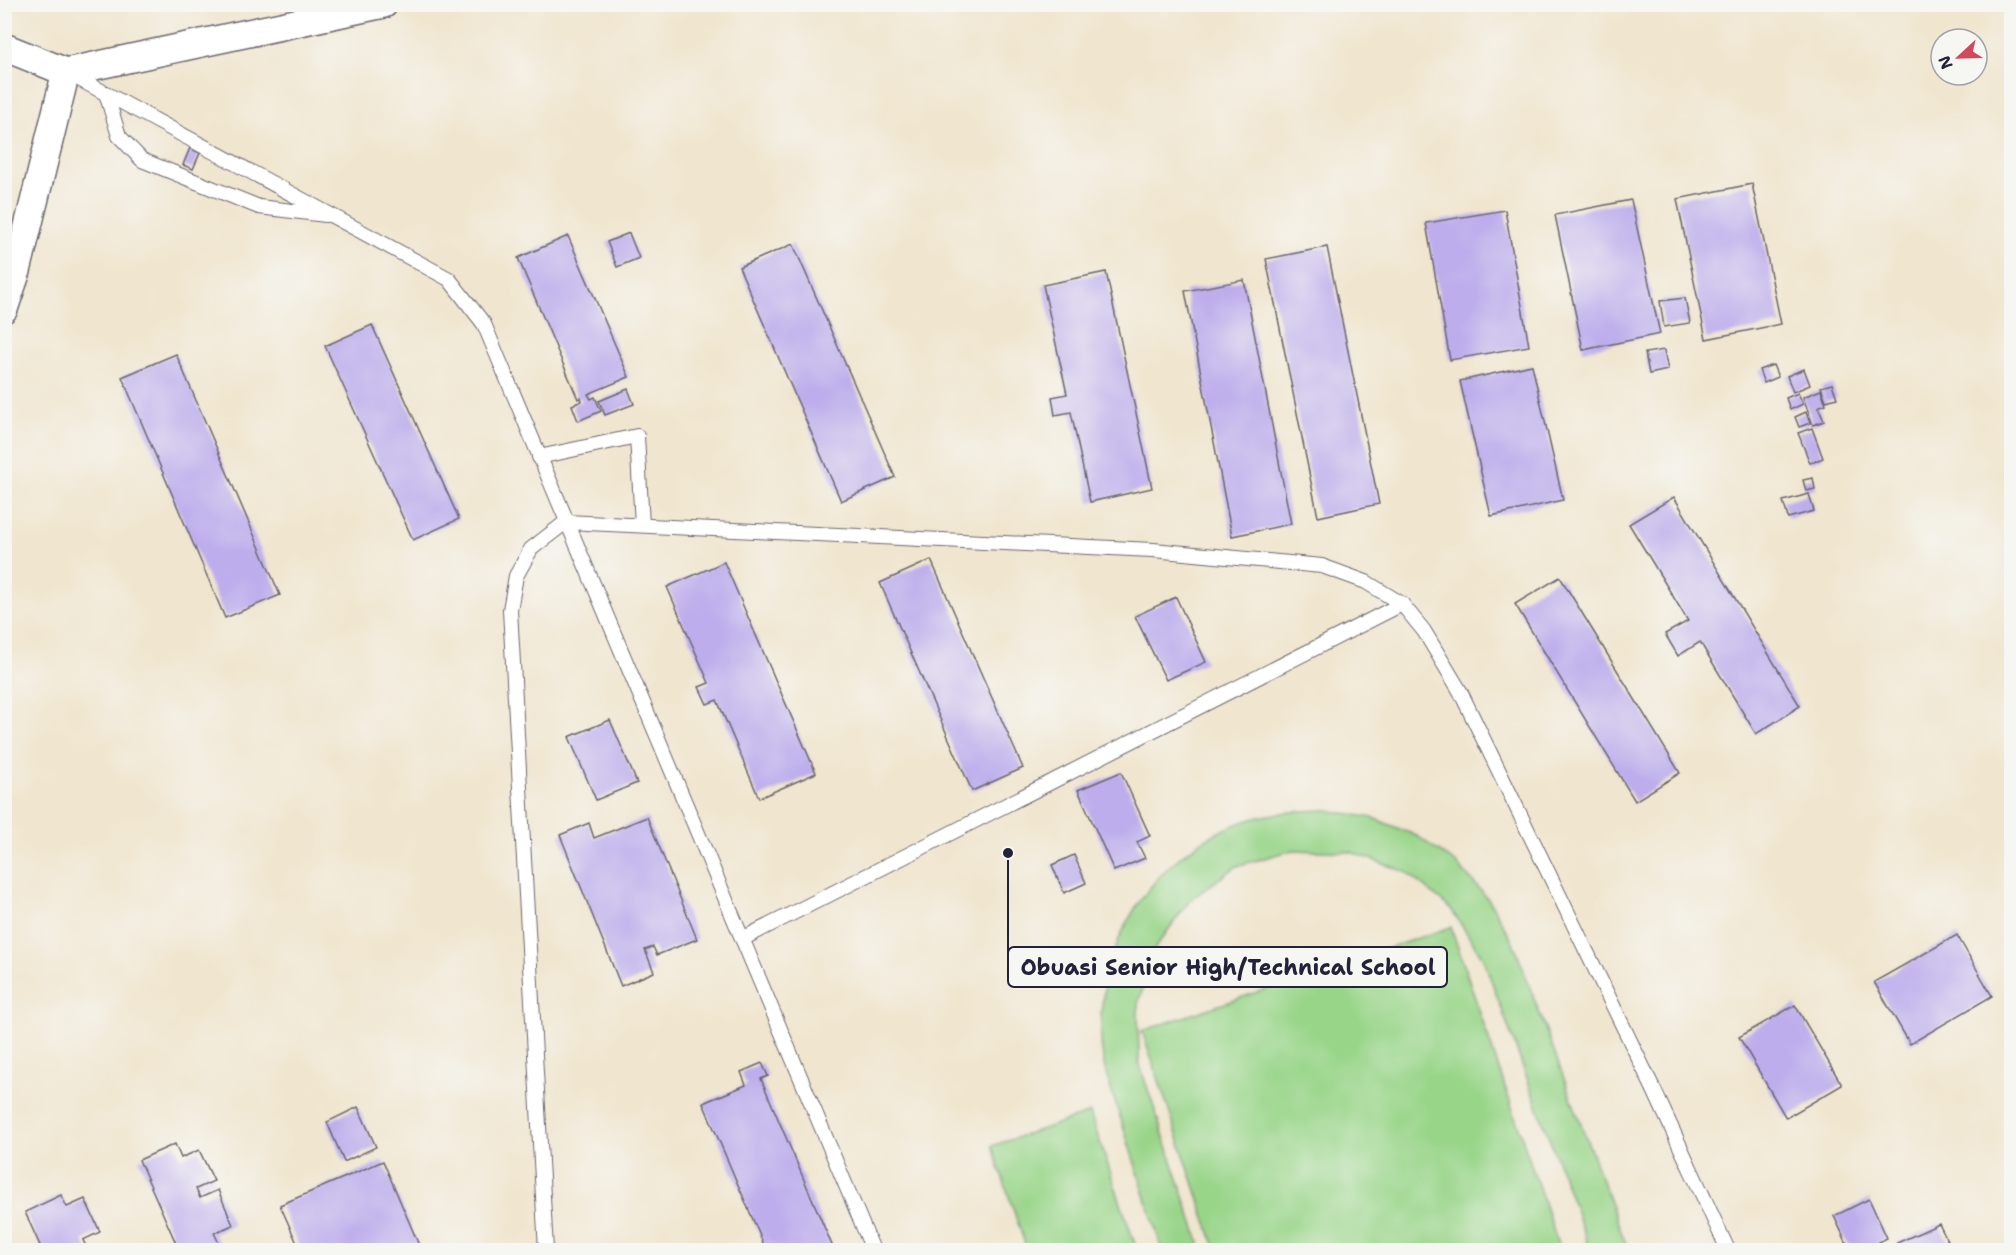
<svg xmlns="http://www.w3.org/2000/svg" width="2016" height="1255" font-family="'Shantell Sans',sans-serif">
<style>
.green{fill:#99d589;stroke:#5e7c62;stroke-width:1.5}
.building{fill:#bdadec}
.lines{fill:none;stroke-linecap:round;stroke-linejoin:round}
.service-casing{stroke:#6a666e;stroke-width:16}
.minor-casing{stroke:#6a666e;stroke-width:30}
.service{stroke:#fff;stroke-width:14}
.minor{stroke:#fff;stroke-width:27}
.leader{fill:none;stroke:#22223b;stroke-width:2}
.callout-dot{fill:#22223b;stroke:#f6f6f2;stroke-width:2}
.callout{fill:#f6f6f2;stroke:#22223b;stroke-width:2}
.callout-label{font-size:22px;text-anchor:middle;font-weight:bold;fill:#22223b}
</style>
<rect width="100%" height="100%" fill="#f6f6f2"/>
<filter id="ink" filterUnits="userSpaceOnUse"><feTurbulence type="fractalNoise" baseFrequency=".0167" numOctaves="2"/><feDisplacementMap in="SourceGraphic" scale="12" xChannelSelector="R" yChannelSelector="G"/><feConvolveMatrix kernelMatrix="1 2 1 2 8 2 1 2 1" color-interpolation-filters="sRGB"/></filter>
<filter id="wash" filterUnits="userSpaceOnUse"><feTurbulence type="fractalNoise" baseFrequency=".008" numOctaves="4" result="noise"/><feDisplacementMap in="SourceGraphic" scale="24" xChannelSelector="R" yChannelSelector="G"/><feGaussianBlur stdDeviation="1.35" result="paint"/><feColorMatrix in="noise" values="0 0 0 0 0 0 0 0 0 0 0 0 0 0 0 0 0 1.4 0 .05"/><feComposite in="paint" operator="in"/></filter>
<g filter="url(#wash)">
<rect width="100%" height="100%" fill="#f0e5ce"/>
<g class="green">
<path d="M 1326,810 L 1373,818 L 1417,836 L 1457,864 L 1489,900 L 1513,942 L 1628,1250 L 1590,1250 L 1483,958 L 1451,909 L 1406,872 L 1351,852 L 1293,850 L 1237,866 L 1190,900 L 1155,948 L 1138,1004 L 1139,1063 L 1202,1250 L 1162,1250 C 1149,1207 1135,1163 1121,1120 C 1115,1100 1106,1079 1103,1059 C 1089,963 1141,863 1232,826 C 1262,813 1294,811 1326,810 Z"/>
<polygon points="1451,927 1560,1250 1216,1250 1142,1031"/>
<polygon points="1090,1113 1137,1250 1027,1250 992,1146"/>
</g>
<g id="blocks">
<g class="building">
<polygon points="190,148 200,153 193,169 183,165"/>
<polygon points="1752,184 1781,324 1706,339 1677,199"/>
<polygon points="1631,200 1660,334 1583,350 1555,215"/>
<polygon points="1505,210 1529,346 1450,360 1426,223"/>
<polygon points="629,233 639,258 617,267 607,242"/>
<polygon points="568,236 629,377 588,394 591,399 595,397 601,411 578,421 572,405 582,401 581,398 578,399 518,258"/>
<polygon points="793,244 895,477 841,501 739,267"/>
<polygon points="1327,247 1379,504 1318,517 1266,259"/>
<polygon points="1106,272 1152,488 1090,502 1071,412 1055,415 1052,397 1067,394 1043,285"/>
<polygon points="1244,280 1291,524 1232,536 1185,291"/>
<polygon points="1685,298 1690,323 1664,327 1660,301"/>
<polygon points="372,325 459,519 413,540 325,346"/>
<polygon points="1664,350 1668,370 1649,374 1645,353"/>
<polygon points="176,354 280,595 225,618 122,377"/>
<polygon points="1532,365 1563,500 1491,516 1460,381"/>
<polygon points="1773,365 1778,377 1764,383 1759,370"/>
<polygon points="1804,369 1810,385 1793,392 1787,376"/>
<polygon points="1832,384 1837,398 1826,401 1821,387"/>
<polygon points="628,389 634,404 605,415 599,401"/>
<polygon points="1821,390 1826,404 1818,407 1824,421 1813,425 1803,397"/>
<polygon points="1798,393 1803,404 1790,410 1786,398"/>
<polygon points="1806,412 1810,423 1799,427 1795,417"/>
<polygon points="1812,428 1823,458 1810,463 1798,433"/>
<polygon points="1813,478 1815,489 1806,491 1803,480"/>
<polygon points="1809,494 1814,511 1788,518 1783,501"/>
<polygon points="1674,497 1800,706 1756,734 1700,642 1678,656 1665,634 1688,621 1629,524"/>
<polygon points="931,560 1023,768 972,791 880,583"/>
<polygon points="724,562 816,773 759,798 717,700 707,704 699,687 709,683 667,587"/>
<polygon points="1560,577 1680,773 1635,801 1515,604"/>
<polygon points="1176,597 1206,662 1166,680 1135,616"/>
<polygon points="610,720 637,783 596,800 569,737"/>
<polygon points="1121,772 1150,836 1137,842 1145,858 1114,871 1078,790"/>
<polygon points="647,817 697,939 657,955 653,947 645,950 654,972 621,986 560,835 589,823 594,838"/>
<polygon points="1074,855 1086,883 1064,893 1052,865"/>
<polygon points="1957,935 1992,996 1910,1044 1874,982"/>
<polygon points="1795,1005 1842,1085 1786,1118 1739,1037"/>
<polygon points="762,1063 768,1076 761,1079 834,1250 766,1250 703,1103 746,1085 741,1072"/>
<polygon points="358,1107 376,1147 344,1162 327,1122"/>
<polygon points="175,1144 181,1158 199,1150 214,1181 196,1189 200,1198 218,1190 233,1225 214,1233 221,1247 214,1250 179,1250 139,1160"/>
<polygon points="383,1161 421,1250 300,1250 280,1205"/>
<polygon points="61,1195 67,1207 85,1199 100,1232 83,1240 88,1250 42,1250 25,1212"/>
<polygon points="1869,1199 1887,1238 1879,1242 1883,1250 1850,1250 1834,1216"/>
<polygon points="1939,1224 1952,1250 1888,1250 1898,1246 1897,1243"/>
</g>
</g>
</g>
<g filter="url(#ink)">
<use href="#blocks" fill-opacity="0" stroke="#6a666e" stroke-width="1.5"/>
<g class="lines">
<defs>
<g id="service">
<polyline points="68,73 449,279 484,324 873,1250"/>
<polyline points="106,93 119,136 142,160 259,207 326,215"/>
<polyline points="539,457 637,436 642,525"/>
<polyline points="742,939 1402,604"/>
<polyline points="546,1250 510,610 516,576 531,549 566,522 1153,550 1322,566 1366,582 1402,604 1424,631 1460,691 1653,1088 1728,1250"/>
</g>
<g id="minor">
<polyline points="4,47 66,72"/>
<polyline points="66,72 384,4"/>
<polyline points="4,309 17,271 66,72"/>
</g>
</defs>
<use href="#service" class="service-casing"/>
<use href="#minor" class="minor-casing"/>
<use href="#service" class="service"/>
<use href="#minor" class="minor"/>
</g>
</g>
<path class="leader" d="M1008 853L1008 967"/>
<circle class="callout-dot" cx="1008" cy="853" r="6"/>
<rect class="callout" x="1008" y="947" width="439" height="40" rx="6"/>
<g class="callout-label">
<text x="1228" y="975">Obuasi Senior High/Technical School</text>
</g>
<rect width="2016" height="1255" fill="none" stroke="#f6f6f2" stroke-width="24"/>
<g transform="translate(1959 57) rotate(248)"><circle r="28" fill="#f6f6f2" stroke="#a1a1a9" stroke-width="1.5"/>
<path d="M0-4.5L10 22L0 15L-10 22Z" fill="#d1495b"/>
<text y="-9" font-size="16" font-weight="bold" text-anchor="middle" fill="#22223b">N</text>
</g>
</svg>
